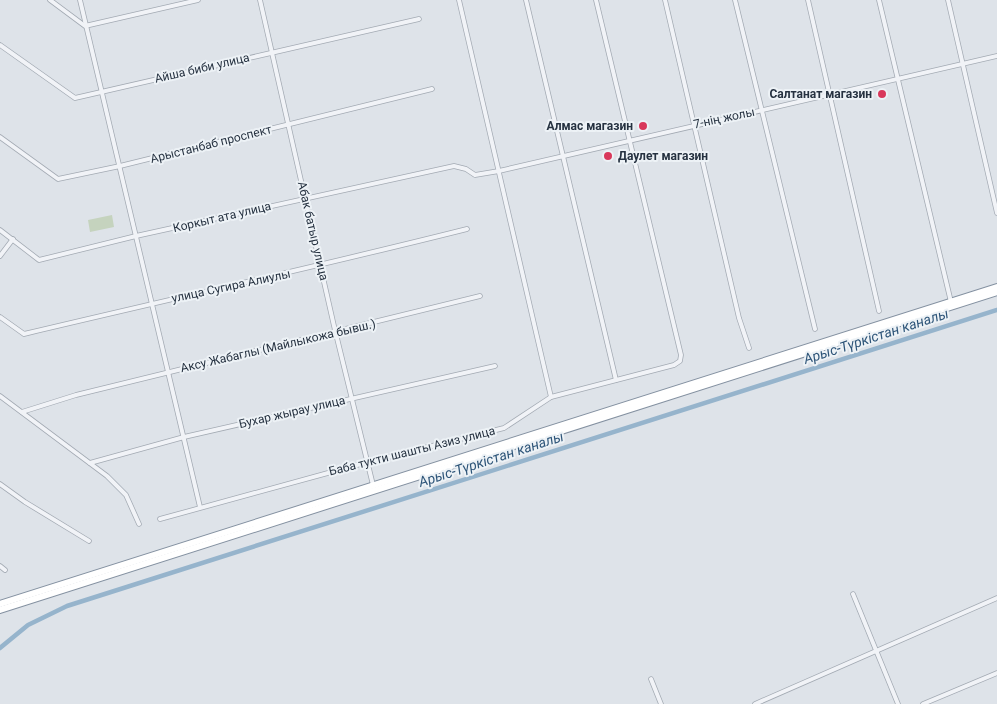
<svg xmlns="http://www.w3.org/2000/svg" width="997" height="704" font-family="Roboto,sans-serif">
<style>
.green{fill:#c5d3be}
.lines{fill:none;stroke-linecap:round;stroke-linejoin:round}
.canal{stroke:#96b4cc;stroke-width:4.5}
.minor-casing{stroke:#a3aab3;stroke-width:5.5}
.trunk-casing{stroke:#8491a1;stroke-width:8}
.minor{stroke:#f1f3f7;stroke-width:4}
.trunk{stroke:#fff;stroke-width:6}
.poi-dot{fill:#d9385b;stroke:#edf2f6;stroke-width:2}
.labels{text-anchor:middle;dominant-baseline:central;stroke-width:4;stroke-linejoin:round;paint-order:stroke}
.street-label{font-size:12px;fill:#263241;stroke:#edf2f6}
.poi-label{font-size:12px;font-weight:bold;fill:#263241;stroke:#edf2f6;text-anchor:end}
.water-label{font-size:14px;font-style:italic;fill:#2d5478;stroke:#edf2f6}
</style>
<rect width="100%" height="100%" fill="#dee3e9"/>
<polygon class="green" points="112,215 114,227 90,232 88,220"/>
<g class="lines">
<polyline class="canal" points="0,648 28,625 67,606 997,310"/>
<defs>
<g id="minor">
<polyline points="50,0 85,26 198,0"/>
<polyline points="80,0 200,507"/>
<polyline points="260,0 334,326 373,485"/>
<polyline points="459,0 551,397"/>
<polyline points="526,0 616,380"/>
<polyline points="665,0 739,318 749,348"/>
<polyline points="735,0 815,329"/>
<polyline points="808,0 879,311"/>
<polyline points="879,0 951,302"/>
<polyline points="948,0 997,213"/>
<polyline points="0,45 75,98 419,19"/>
<polyline points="0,137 58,179 120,166 432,89"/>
<polyline points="0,230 39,260 136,236 454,166 466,169 475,175 499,171 997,56"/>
<polyline points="0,256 13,239"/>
<path d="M 0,317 L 24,334 C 171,299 320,266 467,229"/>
<polyline points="0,396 107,476 126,495 139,524"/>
<polyline points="22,412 76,395 480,296"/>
<polyline points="90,463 184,437 495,366"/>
<polyline points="0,484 25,502 89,541"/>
<polyline points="160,519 368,462 504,428 551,397 674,365 680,361 681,355 596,0"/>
<polyline points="0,566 5,570"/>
<polyline points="853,594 898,704"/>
<polyline points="651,679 661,704"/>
<polyline points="755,704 997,598"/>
<polyline points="923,704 997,673"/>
</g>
<g id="trunk">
<polyline points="0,604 997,287"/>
<polyline points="0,610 997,292"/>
</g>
</defs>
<use href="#minor" class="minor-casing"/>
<use href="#trunk" class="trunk-casing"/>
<use href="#minor" class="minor"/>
<use href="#trunk" class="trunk"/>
</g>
<g class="poi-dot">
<circle cx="882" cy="94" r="5"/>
<circle cx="643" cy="126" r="5"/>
<circle cx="608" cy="156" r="5"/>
</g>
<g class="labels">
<g class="street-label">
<text transform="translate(202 68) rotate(-13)">Айша биби улица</text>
<text transform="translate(724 118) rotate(-12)">7-нің жолы</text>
<text transform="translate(211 144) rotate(-14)">Арыстанбаб проспект</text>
<text transform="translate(222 217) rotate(-13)">Коркыт ата улица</text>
<text transform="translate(313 231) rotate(77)">Абак батыр улица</text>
<text transform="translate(231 286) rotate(-12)">улица Сугира Алиулы</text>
<text transform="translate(278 346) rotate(-13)">Аксу Жабаглы (Майлыкожа бывш.)</text>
<text transform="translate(292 412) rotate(-13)">Бухар жырау улица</text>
<text transform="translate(412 451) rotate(-14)">Баба тукти шашты Азиз улица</text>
</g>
<g class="poi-label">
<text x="872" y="94">Салтанат магазин</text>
<text x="633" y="126">Алмас магазин</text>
<text x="618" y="156" text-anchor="start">Даулет магазин</text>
</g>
<g class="water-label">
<text transform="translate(876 336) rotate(-18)">Арыс-Түркістан каналы</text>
<text transform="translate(491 459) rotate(-18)">Арыс-Түркістан каналы</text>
</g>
</g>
</svg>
